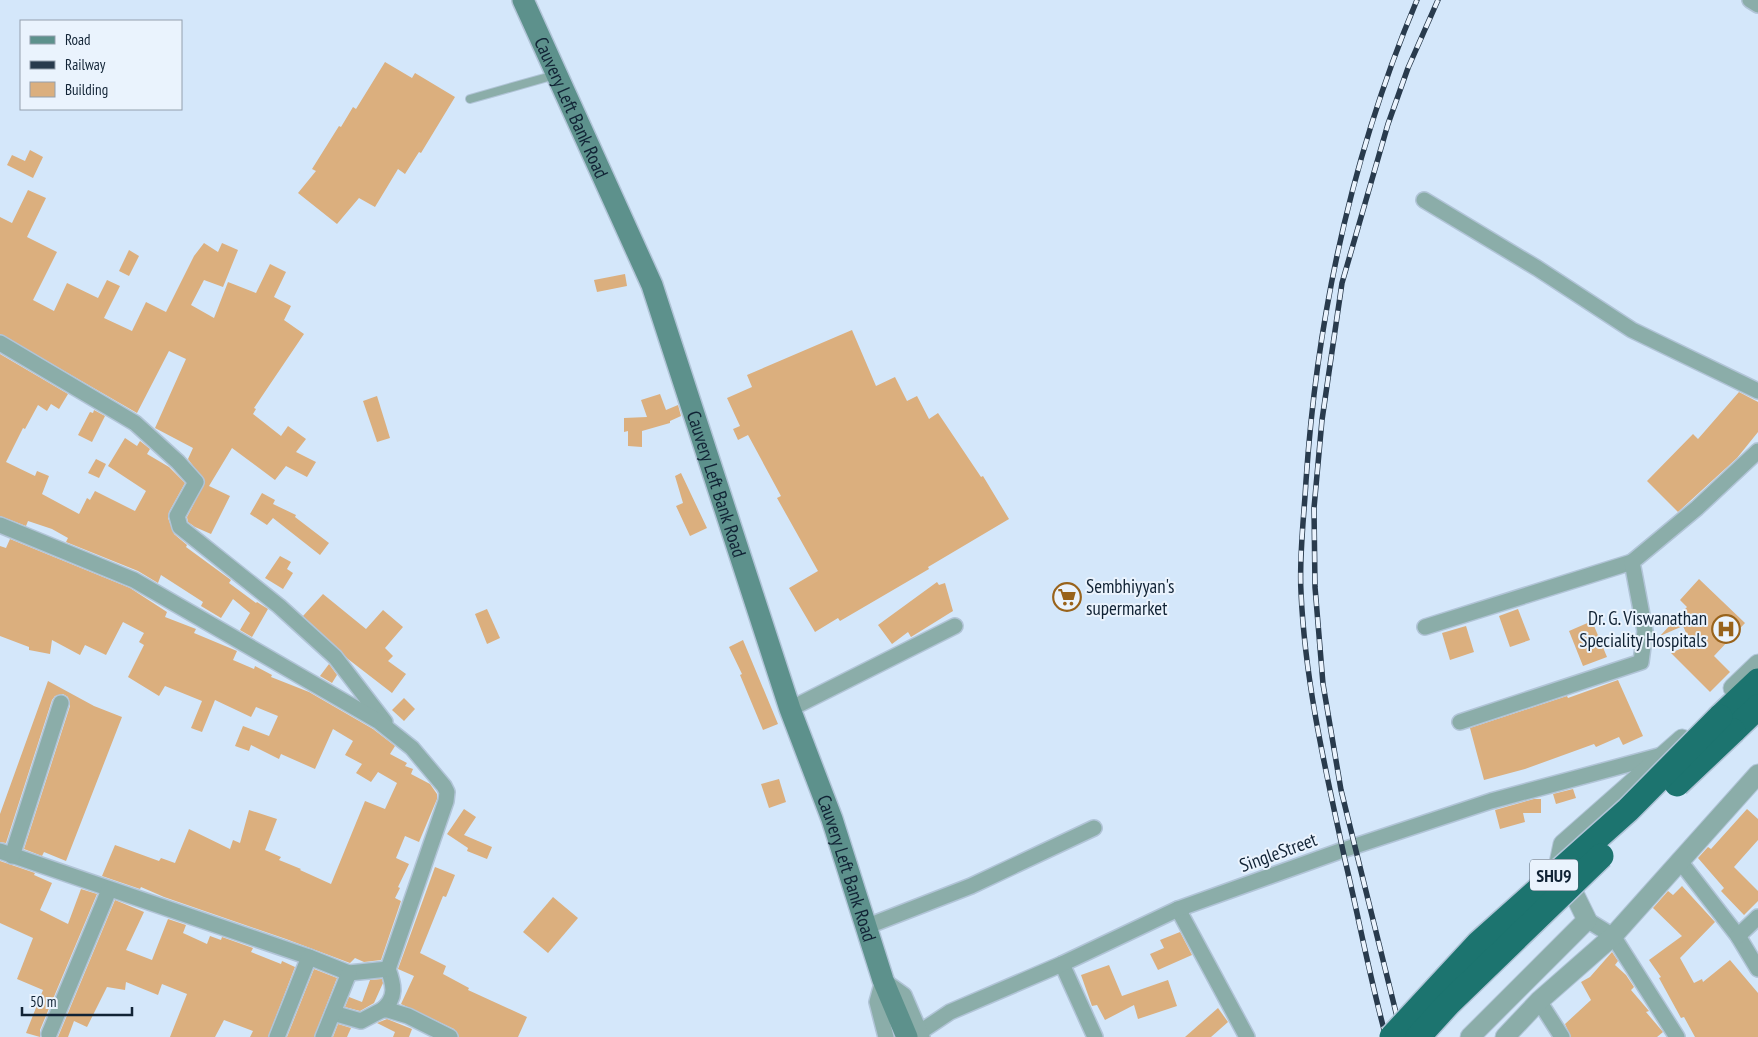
<svg xmlns="http://www.w3.org/2000/svg" width="1758" height="1037" font-family="'PT Sans Narrow',sans-serif">
<style>
.building{fill:#dbaf7e}
.lines{fill:none;stroke-linecap:round;stroke-linejoin:round}
.service-casing{stroke:#b1c4d7;stroke-width:10}
.minor-casing{stroke:#b1c4d7;stroke-width:18}
.tertiary-casing{stroke:#b1c4d7;stroke-width:21}
.secondary-casing{stroke:#b1c4d7;stroke-width:24}
.trunk-casing{stroke:#b1c4d7;stroke-width:28}
.service{stroke:#8bada9;stroke-width:8}
.minor{stroke:#8bada9;stroke-width:15}
.tertiary{stroke:#8bada9;stroke-width:19}
.secondary{stroke:#5d918c;stroke-width:21}
.trunk{stroke:#1c746f;stroke-width:25}
.rail-casing{stroke:#293b4d;stroke-width:5.5}
.rail{stroke:#eaf3fd;stroke-width:4;stroke-dasharray:11;stroke-linecap:butt}
.trunk-bridge-casing{stroke:#b1c4d7;stroke-width:28;stroke-linecap:butt}
.trunk-bridge{stroke:#1c746f;stroke-width:25}
.labels{text-anchor:middle;dominant-baseline:central;stroke-width:4;stroke-linejoin:round;paint-order:stroke}
.shield{fill:#eaf3fd;stroke:#526171;stroke-width:1}
.shield-label{font-size:18px;font-weight:bold;fill:#112335}
.street-label{font-size:19px;fill:#112335;stroke:#eaf3fd}
.poi-label{font-size:19px;fill:#112335;stroke:#eaf3fd;text-anchor:start}
</style>
<rect width="100%" height="100%" fill="#d4e7fa"/>
<g class="building">
<polygon points="385,62 412,78 415,73 455,97 421,153 419,152 405,174 398,169 375,207 359,198 337,224 298,193 316,171 312,169 339,126 341,127 353,107 356,109"/>
<polygon points="30,150 43,157 33,178 7,165 12,155 25,161"/>
<polygon points="28,190 46,198 27,237 57,252 33,300 54,311 67,283 98,298 107,280 120,286 104,318 132,331 146,302 166,312 194,256 204,243 218,252 222,243 238,250 223,287 204,280 191,305 214,318 228,282 256,293 270,264 286,272 274,297 291,306 284,320 304,334 254,408 256,409 253,414 281,436 288,426 306,439 296,452 316,462 307,477 286,466 275,480 232,448 209,486 230,496 211,534 195,527 188,522 187,517 205,482 188,459 193,448 155,428 186,359 169,351 137,413 0,334 0,217 12,223"/>
<polygon points="129,250 139,256 129,276 119,271"/>
<polygon points="625,274 627,286 597,292 594,280"/>
<polygon points="852,330 876,386 895,377 907,401 917,396 929,419 938,413 981,477 983,476 1009,519 928,567 929,569 840,621 838,618 815,632 789,588 818,571 777,498 781,496 748,435 738,440 733,429 740,426 727,398 752,387 747,375"/>
<polygon points="0,354 68,394 59,409 51,404 47,411 38,405 25,429 23,428 6,462 35,476 37,471 49,476 42,494 79,514 87,498 90,500 95,491 135,511 146,491 108,466 125,438 137,446 140,441 150,449 147,454 169,467 185,483 169,512 168,518 174,534 187,545 186,547 231,580 229,583 256,603 257,602 268,609 252,637 240,630 250,613 233,599 221,618 201,606 203,602 161,575 158,583 138,571 66,542 68,538 52,529 28,521 26,526 0,516"/>
<polygon points="1739,392 1758,402 1758,432 1737,458 1678,512 1647,481 1693,434 1698,439"/>
<polygon points="660,394 666,410 678,405 681,416 670,421 670,423 642,431 642,447 628,446 628,431 624,432 624,418 647,417 641,400"/>
<polygon points="377,396 390,438 377,442 363,401"/>
<polygon points="94,410 105,416 92,442 78,435 90,412 93,413"/>
<polygon points="96,459 106,464 99,478 88,473"/>
<polygon points="681,473 707,528 690,536 676,506 683,503 675,476"/>
<polygon points="262,493 275,500 273,504 296,515 295,517 329,543 320,555 273,518 267,525 250,514"/>
<polygon points="10,539 130,588 167,612 165,617 196,629 194,633 237,651 233,660 254,669 255,666 272,675 271,677 309,692 373,729 395,746 390,754 407,763 405,766 413,769 411,774 430,784 437,794 437,799 419,842 405,836 396,858 409,864 398,887 400,888 395,898 401,901 381,960 364,962 355,958 350,963 286,939 164,897 141,887 140,889 102,876 115,845 159,861 161,858 175,863 189,829 230,849 233,840 240,843 249,810 277,819 265,850 281,857 279,860 301,869 300,870 331,884 365,801 385,809 397,783 378,772 371,782 356,773 362,764 345,755 353,741 333,729 315,769 281,754 279,759 251,745 249,751 235,746 243,726 269,736 278,716 256,707 251,717 215,700 202,732 191,728 202,701 165,686 159,696 128,677 144,645 139,642 144,633 123,622 106,655 85,645 80,655 52,640 50,654 29,650 29,647 0,636 0,546 6,548"/>
<polygon points="280,556 291,562 287,569 293,573 283,589 265,578"/>
<polygon points="1699,579 1745,623 1714,656 1730,672 1710,692 1671,653 1691,644 1683,626 1660,636 1687,607 1680,600"/>
<polygon points="937,582 939,585 945,583 953,611 911,637 908,632 892,644 878,625"/>
<polygon points="323,594 366,629 383,610 403,627 385,648 393,656 388,661 406,674 392,693 348,659 303,616"/>
<polygon points="487,609 500,638 487,644 475,614"/>
<polygon points="1518,609 1530,640 1510,647 1499,616"/>
<polygon points="1592,621 1607,657 1583,666 1569,631"/>
<polygon points="1466,626 1474,652 1450,660 1442,633"/>
<polygon points="743,640 778,724 763,730 740,675 742,674 729,647"/>
<polygon points="329,664 337,675 332,683 320,676"/>
<polygon points="1618,680 1643,736 1623,745 1619,737 1596,747 1594,744 1525,769 1484,780 1470,728 1567,696 1568,698"/>
<polygon points="48,681 94,706 122,717 66,861 44,852 42,856 24,849 70,706 68,697 63,694 55,696 52,700 6,843 0,842 0,814"/>
<polygon points="404,698 415,709 404,721 392,710"/>
<polygon points="779,779 786,802 769,808 761,784"/>
<polygon points="1573,789 1576,798 1556,804 1553,794"/>
<polygon points="1534,799 1541,799 1541,813 1523,813 1525,822 1500,829 1495,810"/>
<polygon points="464,809 476,817 464,835 492,847 487,859 467,851 468,848 447,834"/>
<polygon points="1747,809 1758,819 1758,840 1734,867 1758,891 1758,901 1744,915 1721,891 1724,888 1698,858 1708,847 1711,849"/>
<polygon points="0,861 35,873 34,875 52,883 40,910 68,924 81,889 97,894 40,1030 40,1037 26,1033 43,990 17,979 33,938 0,923"/>
<polygon points="435,867 455,875 446,897 443,896 420,953 446,966 443,974 469,988 468,990 527,1017 518,1037 459,1037 454,1029 401,1004 414,976 398,969"/>
<polygon points="1682,886 1715,922 1680,958 1694,983 1702,979 1703,982 1730,960 1758,993 1758,1037 1695,1037 1684,1017 1681,1018 1659,978 1661,977 1649,960 1682,936 1653,908 1668,891 1673,895"/>
<polygon points="553,897 578,918 548,953 523,932"/>
<polygon points="115,900 144,912 126,950 152,960 168,919 186,925 183,933 207,944 210,936 221,940 222,937 253,948 251,952 281,964 282,961 295,967 268,1037 250,1037 253,1031 224,1020 215,1037 170,1037 187,994 162,984 158,995 126,982 125,990 107,987 87,1027 74,1021 68,1037 58,1037"/>
<polygon points="1180,932 1192,955 1158,970 1150,954 1164,948 1160,940"/>
<polygon points="1612,952 1618,961 1615,965 1626,975 1634,987 1631,990 1649,1011 1646,1012 1663,1032 1657,1037 1571,1037 1565,1024 1591,1000 1581,982 1590,977"/>
<polygon points="1109,965 1122,996 1168,980 1177,1006 1138,1019 1134,1005 1105,1020 1097,1005 1092,1006 1081,975"/>
<polygon points="314,969 337,978 314,1037 287,1037"/>
<polygon points="382,979 383,983 374,1003 360,1011 345,1007 349,997 362,1002 370,980"/>
<polygon points="1218,1008 1228,1022 1211,1037 1185,1037"/>
<polygon points="387,1019 412,1029 409,1037 393,1037 395,1032 377,1023"/>
<polygon points="338,1024 351,1028 347,1037 333,1037"/>
</g>
<g class="lines">
<defs>
<polyline id="service" points="470,99 555,75"/>
<g id="minor">
<polyline points="1750,0 1758,5"/>
<polyline points="1424,200 1537,268 1632,330 1758,391"/>
<polyline points="0,343 135,423 178,462 196,482 177,516 180,527 279,606 335,657 385,722"/>
<path d="M 0,525 L 134,580 L 378,721 L 412,748 L 444,786 L 447,792 L 446,801 L 388,969 C 394,985 397,998 382,1010"/>
<polyline points="1425,627 1632,562"/>
<polyline points="790,709 955,626"/>
<polyline points="1460,722 1641,662 1645,631 1632,562 1697,508 1758,451"/>
<polyline points="0,851 309,957 349,973 388,969"/>
<polyline points="12,856 61,703"/>
<polyline points="1679,860 1738,936 1758,969"/>
<polyline points="1178,909 1247,1037"/>
<polyline points="1587,920 1613,936 1677,1037"/>
<polyline points="868,926 971,886 1094,828"/>
<polyline points="1738,936 1758,917"/>
<polyline points="1062,964 1095,1037"/>
<polyline points="1539,1001 1562,1037"/>
<polyline points="333,1013 361,1021 382,1010 388,1010 408,1016 450,1037"/>
<polyline points="920,1032 950,1012 1062,964 1178,909 1343,850 1491,801 1666,754"/>
<polyline points="49,1034 109,890"/>
<polyline points="277,1037 309,957"/>
<polyline points="323,1037 349,973"/>
<polyline points="886,1037 877,1002 883,980 904,995 922,1037"/>
</g>
<g id="tertiary">
<polyline points="1733,688 1758,664"/>
<polyline points="1470,1037 1587,920 1559,863 1563,844 1682,739"/>
<polyline points="1505,1037 1539,1001 1613,936 1758,774"/>
</g>
<g id="secondary">
<path id="s1" d="M 523,0 L 652,285 L 790,709 L 832,819 L 883,980 L 907,1037"/>
</g>
<g id="trunk">
<polyline points="1720,717 1758,681"/>
<polyline points="1733,731 1758,707"/>
</g>
</defs>
<use href="#service" class="service-casing"/>
<use href="#minor" class="minor-casing"/>
<use href="#tertiary" class="tertiary-casing"/>
<use href="#secondary" class="secondary-casing"/>
<use href="#trunk" class="trunk-casing"/>
<use href="#service" class="service"/>
<use href="#minor" class="minor"/>
<use href="#tertiary" class="tertiary"/>
<use href="#secondary" class="secondary"/>
<use href="#trunk" class="trunk"/>
<defs>
<g id="rail">
<path d="M 1386,1037 C 1370,979 1359,919 1345,860 C 1326,772 1305,683 1301,592 C 1299,556 1304,517 1306,481 C 1317,316 1353,152 1417,0"/>
<polyline points="1402,1037 1341,790 1323,684 1315,587 1314,508 1322,420 1342,283 1388,124 1408,68 1438,0"/>
</g>
</defs>
<use href="#rail" class="rail-casing"/>
<use href="#rail" class="rail"/>
<defs>
<g id="trunk-bridge">
<polyline points="1677,784 1733,731"/>
<polyline points="1392,1037 1479,943 1628,810 1720,717"/>
<polyline points="1418,1037 1448,1004 1601,856"/>
</g>
</defs>
<use href="#trunk-bridge" class="trunk-bridge-casing"/>
<use href="#trunk-bridge" class="trunk-bridge"/>
</g>
<defs>
<symbol id="supermarket-ring" viewBox="-11 -11 22 22"><circle r="9.5" fill="#eaf3fd" stroke="#99631b" stroke-width="1.5"/><path d="M-6-5.5h2.5l.6 2H6L4.5 2H-2.5L-4.4-4H-6ZM-1.5 3.2a1.3 1.3 0 1 0 .1 0ZM3 3.2a1.3 1.3 0 1 0 .1 0Z" fill="#99631b"/></symbol>
<symbol id="hospital-ring" viewBox="-11 -11 22 22"><circle r="9.5" fill="#eaf3fd" stroke="#99631b" stroke-width="1.5"/><path d="M-5-5h3v3.5h4V-5h3V5h-3V1.5h-4V5h-3Z" fill="#99631b"/></symbol>
</defs>
<g fill-rule="evenodd">
<use href="#supermarket-ring" x="1051" y="581" width="32" height="32"/>
<use href="#hospital-ring" x="1710" y="613" width="32" height="32"/>
</g>
<g class="labels">
<rect class="shield" x="1530" y="859.5" width="48" height="31" rx="4"/>
<g class="shield-label">
<text x="1554" y="875">SHU9</text>
</g>
<g class="street-label">
<text stroke="none"><textPath href="#s1" startOffset="118">Cauvery Left Bank Road</textPath></text>
<text stroke="none"><textPath href="#s1" startOffset="522">Cauvery Left Bank Road</textPath></text>
<text transform="translate(1278 852) rotate(-20)">SingleStreet</text>
<text stroke="none"><textPath href="#s1" startOffset="928">Cauvery Left Bank Road</textPath></text>
</g>
<g class="poi-label">
<text x="1086" y="586">Sembhiyyan's<tspan x="1086" dy="22">supermarket</tspan></text>
<text x="1707" y="618" text-anchor="end">Dr. G. Viswanathan<tspan x="1707" dy="22">Speciality Hospitals</tspan></text>
</g>
</g>
<rect x="20" y="20" width="162" height="90" fill="#eaf3fd" stroke="#93a0ad"/>
<rect x="30" y="36" width="25" height="8" fill="#5d918c" stroke="#93a0ad"/>
<text x="65" y="45" font-size="15" fill="#112335">Road</text>
<rect x="30" y="61" width="25" height="8" fill="#293b4d" stroke="#93a0ad"/>
<text x="65" y="70" font-size="15" fill="#112335">Railway</text>
<rect x="30" y="82" width="25" height="15" fill="#dbaf7e" stroke="#93a0ad"/>
<text x="65" y="95" font-size="15" fill="#112335">Building</text>
<path d="M22 1007v8h110v-8" fill="none" stroke="#112335" stroke-width="2.5"/>
<text x="30" y="1007" font-size="15" fill="#112335" stroke="#eaf3fd" stroke-width="4" paint-order="stroke">50 m</text>
</svg>
